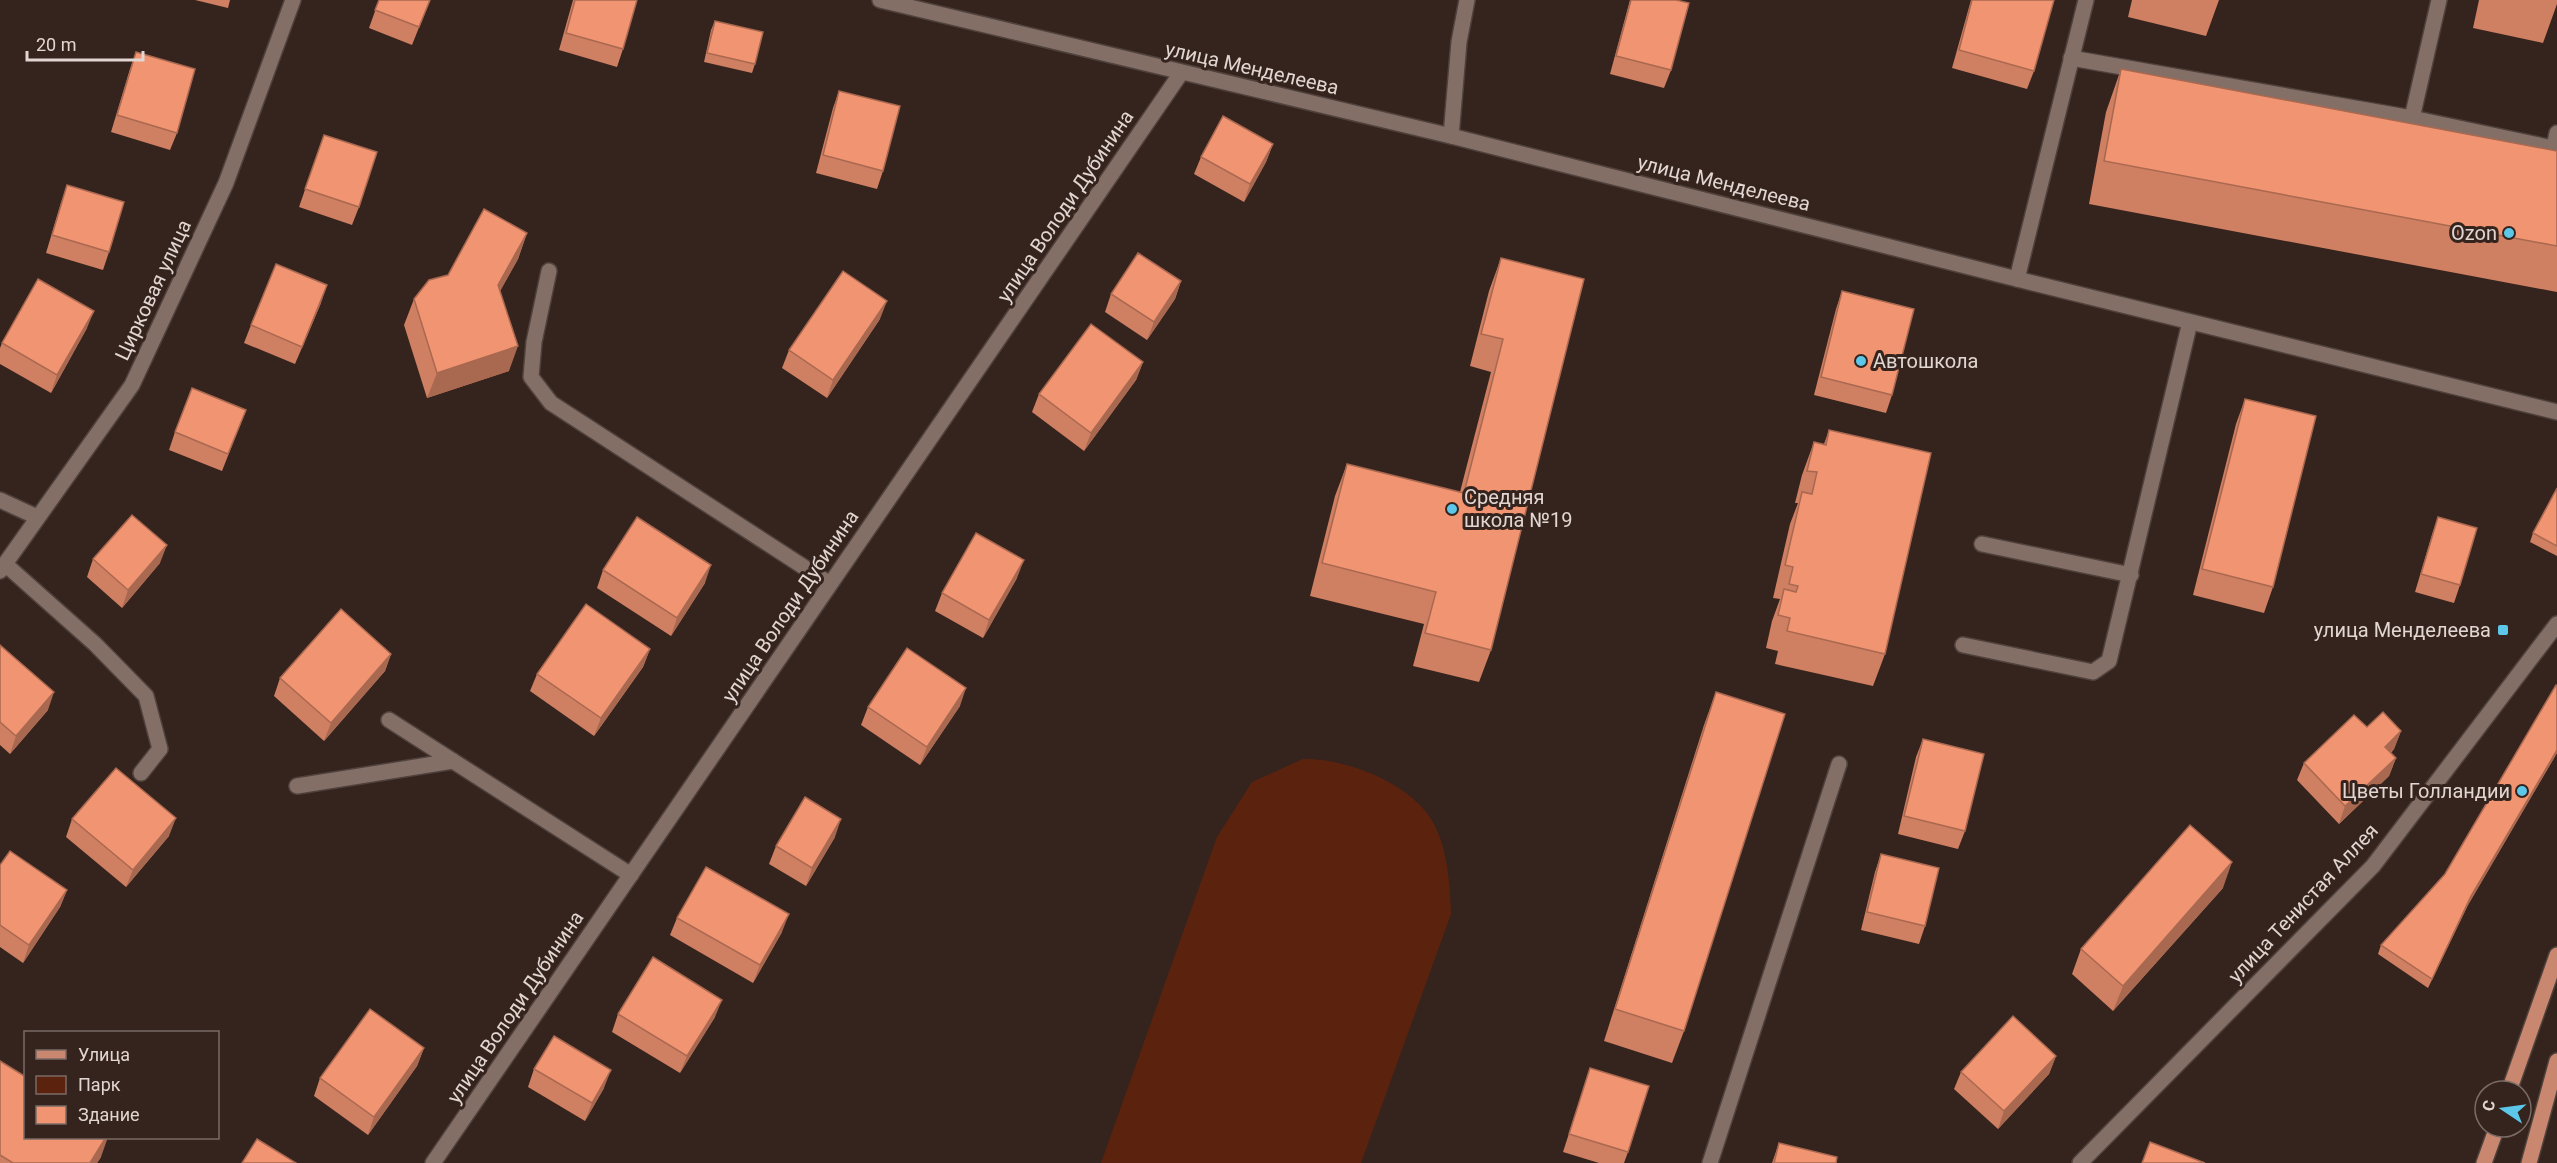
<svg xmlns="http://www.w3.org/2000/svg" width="2557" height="1163" font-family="Roboto,sans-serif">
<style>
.green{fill:#5b230e}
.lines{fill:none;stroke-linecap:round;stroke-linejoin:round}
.lane-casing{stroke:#4f413c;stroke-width:18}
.street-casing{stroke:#4f413c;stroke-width:18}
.secondary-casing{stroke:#4f413c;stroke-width:18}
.primary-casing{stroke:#4f413c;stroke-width:18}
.lane{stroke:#846f67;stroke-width:15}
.street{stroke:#846f67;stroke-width:15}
.secondary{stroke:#846f67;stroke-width:15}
.primary{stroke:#c9876f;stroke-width:15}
.wall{fill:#cf7f62}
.shaded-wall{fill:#a96850}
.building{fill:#f19472;stroke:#a96850;stroke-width:1.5}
.poi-dot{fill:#5cc7e8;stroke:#35231d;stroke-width:2}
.labels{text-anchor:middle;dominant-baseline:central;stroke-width:6;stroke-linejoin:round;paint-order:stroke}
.street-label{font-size:20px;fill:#e2d6d2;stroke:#35231d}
.poi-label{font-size:20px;fill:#e2d6d2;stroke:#35231d;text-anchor:end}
</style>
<rect width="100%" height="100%" fill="#35231d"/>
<path class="green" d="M 1303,759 C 1347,758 1417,785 1436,828 C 1448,854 1450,886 1451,914 L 1361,1163 L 1101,1163 L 1217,837 L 1252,782 Z"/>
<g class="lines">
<defs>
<g id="lane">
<polyline points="2412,118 2439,0"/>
<polyline points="2554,147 2557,133"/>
<polyline points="549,271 534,342 531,377 551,403 830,584"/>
<polyline points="2017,279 2086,0"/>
<polyline points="1982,544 2131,575"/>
<polyline points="5,564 95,644 146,696 160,749 141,773"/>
<polyline points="1963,645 2093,672 2109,661 2190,322"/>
<polyline points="389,720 631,875"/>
<polyline points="297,786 453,761"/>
<polyline points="1710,1163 1839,764"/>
</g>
<g id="street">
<polyline points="2071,58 2412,118 2557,149"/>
<polyline points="0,500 37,517"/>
<polyline points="0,571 132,385 226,183 293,0"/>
</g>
<g id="secondary">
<polyline points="880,0 1451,136 2017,279 2557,412"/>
<polyline points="1451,136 1459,42 1467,0"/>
<polyline points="433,1163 1181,73"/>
<polyline points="2080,1163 2373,866 2557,624"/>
</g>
<g id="primary">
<polyline points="2509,1091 2557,955"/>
<polyline points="2484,1163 2497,1127"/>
<polyline points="2529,1163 2557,1061"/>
</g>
</defs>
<use href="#lane" class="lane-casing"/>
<use href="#street" class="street-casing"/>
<use href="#secondary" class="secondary-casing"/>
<use href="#primary" class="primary-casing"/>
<use href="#lane" class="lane"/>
<use href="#street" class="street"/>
<use href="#secondary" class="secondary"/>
<use href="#primary" class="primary"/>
</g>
<g class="wall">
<polygon points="195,0 230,0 228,8"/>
<polygon points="379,0 430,0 412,45 369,28"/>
<polygon points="573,0 637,0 623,49 617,67 559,50"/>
<polygon points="1630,0 1676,0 1671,70 1664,88 1610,74"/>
<polygon points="1971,0 2054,0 2034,71 2027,89 1952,68"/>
<polygon points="2132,0 2219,0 2206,36 2128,17"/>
<polygon points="2479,0 2557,0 2557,4 2543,43 2473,28"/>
<polygon points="715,21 755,64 752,73 704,62 711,30"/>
<polygon points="136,52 177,133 170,150 111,132 130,69"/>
<polygon points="2121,69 2557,151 2557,292 2089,204 2106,112"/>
<polygon points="839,91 883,171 877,189 816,173 833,108"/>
<polygon points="324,135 359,207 352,225 299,207"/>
<polygon points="1273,144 1266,162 1244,202 1194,174 1201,157"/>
<polygon points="67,185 109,252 103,270 46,253 61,203"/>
<polygon points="527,233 518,259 500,291 509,371 427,398 404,325 414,299 448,275"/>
<polygon points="1501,258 1584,279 1491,650 1479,682 1413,666 1424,624 1310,596 1335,496 1347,464 1460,492 1491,372 1470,366 1489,291"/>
<polygon points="1181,281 1175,299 1147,340 1105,312 1111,294"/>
<polygon points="1842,291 1892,395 1886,413 1814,395 1836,309"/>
<polygon points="321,303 295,364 244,343 251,325"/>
<polygon points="880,319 827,398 782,368 789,350"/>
<polygon points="87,328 51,393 0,364 0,348 2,343"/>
<polygon points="1143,362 1136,380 1084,451 1032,412 1039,394"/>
<polygon points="2245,399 2273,587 2264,613 2193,595 2236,424"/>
<polygon points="246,410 222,471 169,450 175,432"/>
<polygon points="1829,430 1885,654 1873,686 1775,664 1778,651 1766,648 1772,621 1780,599 1773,598 1790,524 1798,503 1795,503 1802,475 1814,442 1824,444"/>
<polygon points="2557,488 2557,556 2530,542 2533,533"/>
<polygon points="2438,517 2460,585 2454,603 2415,592 2432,535"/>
<polygon points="93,559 160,563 122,608 87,577"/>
<polygon points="603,570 705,583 671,636 597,588"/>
<polygon points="1017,578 983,638 935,611 942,593"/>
<polygon points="0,645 48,710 10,754 0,745"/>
<polygon points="650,649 643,667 594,736 530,691 537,674"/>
<polygon points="391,654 385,671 324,741 274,696 280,678"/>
<polygon points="2557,686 2557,753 2468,905 2428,988 2378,954 2381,945 2445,874"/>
<polygon points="1716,692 1684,1031 1672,1063 1604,1041 1704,725"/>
<polygon points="960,706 920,765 861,725 868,707"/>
<polygon points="2367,727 2401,731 2394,749 2391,753 2396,758 2389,776 2339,824 2297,780 2304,763"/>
<polygon points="1923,739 1965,831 1958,849 1898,834 1916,757"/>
<polygon points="72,819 169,836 126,887 66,837"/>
<polygon points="835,837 806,886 769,864 776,846"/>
<polygon points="1881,854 1925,926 1919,944 1861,930 1875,872"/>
<polygon points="0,865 67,890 60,907 23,963 0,947"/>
<polygon points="2223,888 2113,1011 2072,974 2081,949"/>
<polygon points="677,918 782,932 753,983 670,935"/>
<polygon points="618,1014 715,1017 680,1073 612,1032"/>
<polygon points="424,1048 417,1066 368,1135 314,1096 320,1078"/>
<polygon points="2056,1056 2049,1074 1998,1129 1954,1089 1961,1072"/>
<polygon points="0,1061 101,1157 97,1163 0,1163"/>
<polygon points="1590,1068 1628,1152 1624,1163 1599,1163 1563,1152"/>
<polygon points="534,1069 604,1088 585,1121 528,1087"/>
<polygon points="1779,1143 1836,1163 1772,1163"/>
</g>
<g class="shaded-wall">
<polygon points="1273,144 1266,162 1244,202 1250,184"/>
<polygon points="527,233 518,259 489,311 498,285"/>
<polygon points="1181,281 1175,299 1147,340 1154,322"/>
<polygon points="327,285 321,303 295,364 302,347"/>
<polygon points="887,301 880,319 827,398 833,380"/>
<polygon points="94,311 87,328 51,393 57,375"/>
<polygon points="518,346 509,371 427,398 437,373"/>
<polygon points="1143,362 1136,380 1084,451 1091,433"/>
<polygon points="167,545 160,563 122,608 128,590"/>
<polygon points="1024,560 1017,578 983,638 989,620"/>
<polygon points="711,565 705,583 671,636 677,618"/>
<polygon points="650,649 643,667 594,736 601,718"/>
<polygon points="391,654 385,671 324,741 331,723"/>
<polygon points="966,688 960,706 920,765 927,747"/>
<polygon points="54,692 48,710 10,754 16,736"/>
<polygon points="2401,731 2394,749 2378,764 2385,747"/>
<polygon points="2557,750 2557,753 2468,905 2428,988 2432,979 2471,896"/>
<polygon points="2396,758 2389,776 2339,824 2345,806"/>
<polygon points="176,818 169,836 126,887 133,870"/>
<polygon points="841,819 835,837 806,886 812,868"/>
<polygon points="2232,862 2223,888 2113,1011 2123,986"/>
<polygon points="67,890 60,907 23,963 29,945"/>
<polygon points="789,914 782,932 753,983 760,965"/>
<polygon points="722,1000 715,1017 680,1073 687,1056"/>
<polygon points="424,1048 417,1066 368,1135 374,1117"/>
<polygon points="2056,1056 2049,1074 1998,1129 2004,1111"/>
<polygon points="611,1070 604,1088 585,1121 592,1103"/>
<polygon points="106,1137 108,1137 101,1157 97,1163 90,1163"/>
</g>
<g class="building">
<polygon points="379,0 430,0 419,27 375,10"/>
<polygon points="575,0 637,0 623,49 566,33"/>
<polygon points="1631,0 1676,0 1689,3 1671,70 1616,56"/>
<polygon points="1972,0 2054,0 2034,71 1959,50"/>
<polygon points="715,21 763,32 755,64 707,53"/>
<polygon points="136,52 195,69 177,133 117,115"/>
<polygon points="2121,69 2557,151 2557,246 2104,161"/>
<polygon points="839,91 900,106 883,171 823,155"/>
<polygon points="1223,116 1273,144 1250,184 1201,157"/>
<polygon points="324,135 377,152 359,207 305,189"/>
<polygon points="67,185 124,202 109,252 52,235"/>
<polygon points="484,209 527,233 498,285 518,346 437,373 414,299 429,280 448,275"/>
<polygon points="1138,253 1181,281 1154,322 1111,294"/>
<polygon points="1501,258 1584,279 1491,650 1425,633 1436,592 1322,563 1347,464 1464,493 1503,339 1481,334"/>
<polygon points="276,264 327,285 302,347 251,325"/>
<polygon points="843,271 887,301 833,380 789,350"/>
<polygon points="38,279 94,311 57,375 2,343"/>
<polygon points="1842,291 1914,309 1892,395 1821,377"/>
<polygon points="1091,324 1143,362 1091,433 1039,394"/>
<polygon points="192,388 246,410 228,454 175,432"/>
<polygon points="2245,399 2316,416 2273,587 2202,569"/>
<polygon points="1829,430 1931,453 1885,654 1787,631 1790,618 1778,615 1784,589 1796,592 1798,586 1789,584 1793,567 1785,565 1802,492 1812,494 1817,472 1807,471 1814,442 1826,445"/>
<polygon points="2557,488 2557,546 2533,533"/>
<polygon points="132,515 167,545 128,590 93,559"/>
<polygon points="637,517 711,565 677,618 603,570"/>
<polygon points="2438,517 2477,528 2460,585 2421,574"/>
<polygon points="976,533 1024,560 989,620 942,593"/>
<polygon points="586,604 650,649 601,718 537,674"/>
<polygon points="341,609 391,654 331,723 280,678"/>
<polygon points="0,645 54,692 16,736 0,722"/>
<polygon points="907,648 966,688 927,747 868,707"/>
<polygon points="2556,685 2557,686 2557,750 2471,896 2432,979 2381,945 2445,874"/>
<polygon points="1716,692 1785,714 1684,1031 1615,1009"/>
<polygon points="2383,712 2401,731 2385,747 2396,758 2345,806 2304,763 2354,715 2367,727"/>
<polygon points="1923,739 1984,754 1965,831 1904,816"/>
<polygon points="116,768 176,818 133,870 72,819"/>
<polygon points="805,797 841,819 812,868 776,846"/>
<polygon points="2190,825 2232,862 2123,986 2081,949"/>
<polygon points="10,851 67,890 29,945 0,925 0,865"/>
<polygon points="1881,854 1939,868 1925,926 1867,912"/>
<polygon points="706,867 789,914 760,965 677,918"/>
<polygon points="653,957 722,1000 687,1056 618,1014"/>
<polygon points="370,1009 424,1048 374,1117 320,1078"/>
<polygon points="2013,1016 2056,1056 2004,1111 1961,1072"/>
<polygon points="554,1036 611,1070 592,1103 534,1069"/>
<polygon points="0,1061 26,1077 26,1137 106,1137 90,1163 13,1163 0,1155"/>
<polygon points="1590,1068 1649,1086 1628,1152 1569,1134"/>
<polygon points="257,1139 296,1163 242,1163"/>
<polygon points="2150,1142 2205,1163 2142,1163"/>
<polygon points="1779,1143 1837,1157 1836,1163 1774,1163"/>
</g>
<g class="poi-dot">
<circle cx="2509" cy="233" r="6"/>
<circle cx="1861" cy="361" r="6"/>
<circle cx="1452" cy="509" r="6"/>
<rect x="2497" y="624" width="12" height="12" rx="3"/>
<circle cx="2522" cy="791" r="6"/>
</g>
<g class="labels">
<g class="street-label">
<text transform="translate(1252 68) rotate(13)">улица Менделеева</text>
<text transform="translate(1724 183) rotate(14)">улица Менделеева</text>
<text transform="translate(1065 206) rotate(-56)">улица Володи Дубинина</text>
<text transform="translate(153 290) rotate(-65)">Цирковая улица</text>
<text transform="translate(790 606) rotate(-56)">улица Володи Дубинина</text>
<text transform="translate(2303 903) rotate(-47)">улица Тенистая Аллея</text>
<text transform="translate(515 1007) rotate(-56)">улица Володи Дубинина</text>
</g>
<g class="poi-label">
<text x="2497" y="233">Ozon</text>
<text x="1873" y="361" text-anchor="start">Автошкола</text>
<text x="1464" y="497" text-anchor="start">Средняя<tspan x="1464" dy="23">школа №19</tspan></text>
<text x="2491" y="630">улица Менделеева</text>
<text x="2510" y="791">Цветы Голландии</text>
</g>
</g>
<rect x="24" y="1031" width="195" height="108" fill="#35231d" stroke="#7a6b65" stroke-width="1.5"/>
<rect x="36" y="1050" width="30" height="9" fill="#c9876f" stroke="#7a6b65" stroke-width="1.5"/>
<text x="78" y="1061" font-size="18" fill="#e2d6d2">Улица</text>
<rect x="36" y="1076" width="30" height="18" fill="#5b230e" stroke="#7a6b65" stroke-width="1.5"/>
<text x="78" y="1091" font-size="18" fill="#e2d6d2">Парк</text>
<rect x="36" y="1106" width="30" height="18" fill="#f19472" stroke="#7a6b65" stroke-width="1.5"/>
<text x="78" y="1121" font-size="18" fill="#e2d6d2">Здание</text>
<g transform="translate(2503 1109) rotate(283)"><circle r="28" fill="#35231d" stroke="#7a6b65" stroke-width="1.5"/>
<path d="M0-4.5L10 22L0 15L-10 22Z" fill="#5cc7e8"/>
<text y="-9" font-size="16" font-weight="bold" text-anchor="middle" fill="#e2d6d2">С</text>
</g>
<path d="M27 51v9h116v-9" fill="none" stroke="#e2d6d2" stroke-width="3"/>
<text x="36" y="51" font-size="18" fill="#e2d6d2" stroke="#35231d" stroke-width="4.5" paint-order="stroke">20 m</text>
</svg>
